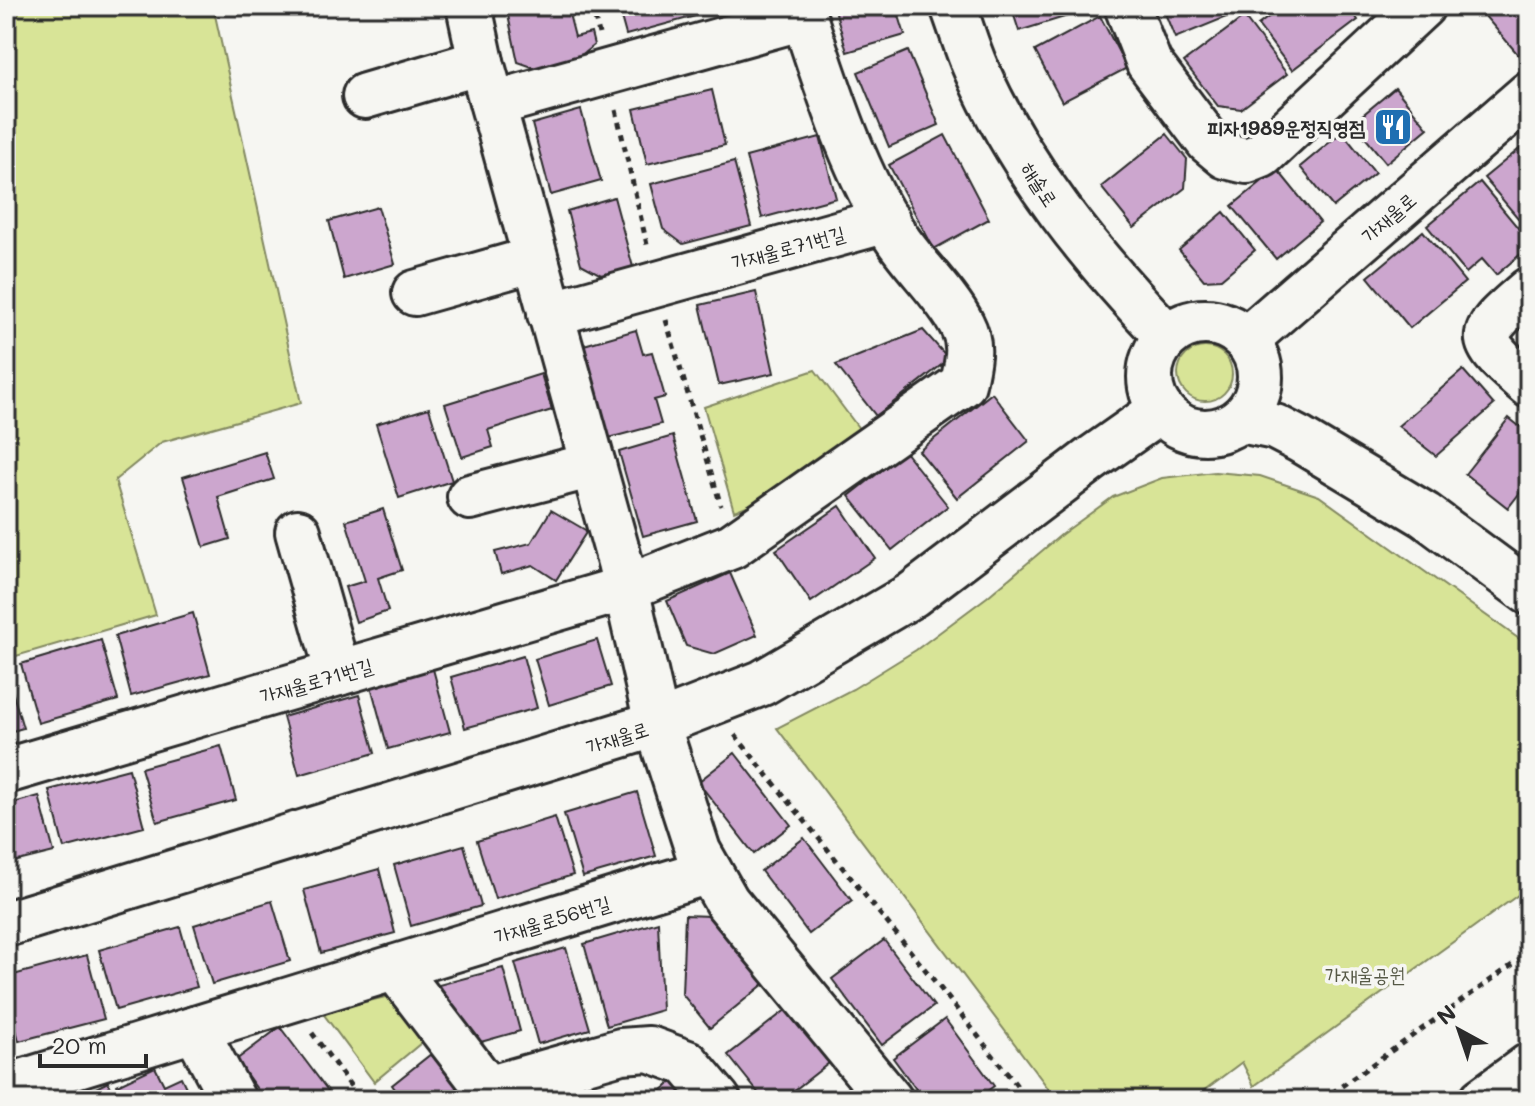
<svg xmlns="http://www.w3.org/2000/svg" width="1535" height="1106" font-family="Mali,'Poor Story',sans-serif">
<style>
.green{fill:#d8e497;stroke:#828861;stroke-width:2}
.building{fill:#cca6ce;stroke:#2b2b2b;stroke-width:2}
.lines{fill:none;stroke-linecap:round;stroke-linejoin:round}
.minor-casing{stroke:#2b2b2b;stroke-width:50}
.major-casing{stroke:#2b2b2b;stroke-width:50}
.path{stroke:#2b2b2b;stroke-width:5;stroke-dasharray:6 6;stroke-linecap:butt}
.minor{stroke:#f6f6f2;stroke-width:44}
.major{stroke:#f6f6f2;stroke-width:44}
.labels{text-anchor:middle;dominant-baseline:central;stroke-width:7;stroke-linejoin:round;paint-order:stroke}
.poi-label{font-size:20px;font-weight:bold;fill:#2b2b2b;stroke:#f6f6f2;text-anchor:end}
.street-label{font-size:20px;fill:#2b2b2b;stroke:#f6f6f2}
.park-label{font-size:20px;fill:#565946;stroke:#f6f6f2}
</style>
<rect width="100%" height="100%" fill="#f6f6f2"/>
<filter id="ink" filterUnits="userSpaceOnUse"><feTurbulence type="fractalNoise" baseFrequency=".0125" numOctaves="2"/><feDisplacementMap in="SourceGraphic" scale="16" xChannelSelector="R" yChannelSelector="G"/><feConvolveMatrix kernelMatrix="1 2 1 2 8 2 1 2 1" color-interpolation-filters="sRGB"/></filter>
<g filter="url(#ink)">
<g class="green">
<polygon points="6,6 213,6 301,403 162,442 115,480 156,615 6,659"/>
<circle cx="1205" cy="374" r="27"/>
<polygon points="815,370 860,430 772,496 734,511 704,407"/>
<polygon points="1215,472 1260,476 1319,496 1529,646 1529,887 1254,1086 1242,1062 1191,1100 1057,1100 777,728 853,689 916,650 987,597 1062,534 1113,497 1162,478"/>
<polygon points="394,995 427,1038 374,1082 322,1012"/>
</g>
<g class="building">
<polygon points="506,6 567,6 575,37 591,33 594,45 580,56 535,68 518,62"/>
<polygon points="618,6 732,6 626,35"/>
<polygon points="834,6 896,6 905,35 847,52"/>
<polygon points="1011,6 1096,6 1097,7 1019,31"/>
<polygon points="1162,6 1239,6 1241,11 1175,38"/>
<polygon points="1283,6 1348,6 1358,20 1292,70 1258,25"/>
<polygon points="1529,6 1529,53 1522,59 1477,7"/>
<polygon points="1100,16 1127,68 1062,102 1035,51"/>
<polygon points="1244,17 1287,74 1241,109 1218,106 1184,62"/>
<polygon points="908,51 939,125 889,147 858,72"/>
<polygon points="1395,88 1428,128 1386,163 1353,123"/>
<polygon points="712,90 725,145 647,164 634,109"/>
<polygon points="581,110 601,181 551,195 532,124"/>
<polygon points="1342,132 1375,173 1333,207 1300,167"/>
<polygon points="1167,134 1187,159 1185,188 1134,228 1101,187"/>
<polygon points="945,135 989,219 934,249 889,165"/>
<polygon points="820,137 836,198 762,218 746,157"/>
<polygon points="1529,141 1529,231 1484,178"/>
<polygon points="734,162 751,226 683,244 663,229 651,184"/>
<polygon points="1277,169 1320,222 1276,259 1232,206"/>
<polygon points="1480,182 1529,241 1529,247 1496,275 1482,259 1466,273 1427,226"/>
<polygon points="614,197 633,267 603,276 581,264 567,211"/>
<polygon points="378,207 395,264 344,279 329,221"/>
<polygon points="1224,212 1255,250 1221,279 1204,280 1179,250"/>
<polygon points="1423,231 1465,282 1410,328 1368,277"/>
<polygon points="756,292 774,373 719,385 700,305"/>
<polygon points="636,330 643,354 652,352 665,397 654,400 661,424 609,438 584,345"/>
<polygon points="923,330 949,359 876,416 836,365"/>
<polygon points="1463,370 1494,405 1436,456 1398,426"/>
<polygon points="541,374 552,410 488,430 493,447 462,457 445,404"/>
<polygon points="992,393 1029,441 957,498 919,451"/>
<polygon points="429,408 452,481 399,498 376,424"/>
<polygon points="1509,418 1529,434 1529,481 1508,508 1465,474"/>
<polygon points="673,436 697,521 643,536 619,452"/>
<polygon points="265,452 274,479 218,497 230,539 204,547 183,477"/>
<polygon points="905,452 948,506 892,550 849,496"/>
<polygon points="840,506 875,558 811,602 776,550"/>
<polygon points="383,509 402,570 378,578 388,611 356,622 345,587 365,581 346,521"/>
<polygon points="551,510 587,531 556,580 533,565 501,574 495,552 531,543"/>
<polygon points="730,573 757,635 714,654 686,646 667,601"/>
<polygon points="193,613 210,674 131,696 115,636"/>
<polygon points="101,640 118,700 38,723 21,664"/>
<polygon points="597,640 611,686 549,705 535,659"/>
<polygon points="523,656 537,708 465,728 451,677"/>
<polygon points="433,669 450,732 388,749 371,686"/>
<polygon points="6,670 23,728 6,733"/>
<polygon points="359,695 375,753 299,775 283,717"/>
<polygon points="221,746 236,800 157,822 141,768"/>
<polygon points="735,753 791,825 754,854 698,782"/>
<polygon points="129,769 144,827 64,848 49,790"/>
<polygon points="637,792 656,856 583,877 564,814"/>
<polygon points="39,796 54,852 6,864 6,805"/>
<polygon points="555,817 573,875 495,899 477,841"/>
<polygon points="804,838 852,901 809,934 761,871"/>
<polygon points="464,845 481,906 411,926 394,865"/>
<polygon points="379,869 395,933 321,953 304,890"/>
<polygon points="272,901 290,961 212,984 194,925"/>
<polygon points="685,915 710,916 765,983 710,1028 682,994"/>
<polygon points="658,922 662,1010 607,1026 584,944"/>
<polygon points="180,927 197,987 116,1010 99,950"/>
<polygon points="884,940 934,1006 882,1045 832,979"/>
<polygon points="566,948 590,1029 538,1044 515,963"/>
<polygon points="87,955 104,1019 19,1041 6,992 6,977"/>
<polygon points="503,968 520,1031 470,1045 431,987"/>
<polygon points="787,1009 829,1063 782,1100 764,1100 728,1055"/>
<polygon points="945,1019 994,1086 975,1100 924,1100 893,1058"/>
<polygon points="280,1027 335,1100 265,1100 236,1060"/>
<polygon points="431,1054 466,1097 463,1100 403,1100 392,1085"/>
<polygon points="155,1067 164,1085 181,1077 192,1100 125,1100 117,1085"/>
<polygon points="673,1081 689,1100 650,1100"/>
<polygon points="108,1082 116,1100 71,1100"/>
</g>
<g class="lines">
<defs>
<g id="minor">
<polyline points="469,6 481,62 620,562 657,724 698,851 727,902 890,1100"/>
<path d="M 953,6 C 961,27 967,49 976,69 C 1021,171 1091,257 1167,336"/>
<polyline points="1127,6 1149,63 1208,141 1226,156 1247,161 1262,155 1422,6"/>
<polyline points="365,96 481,62"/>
<polyline points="493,104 804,17"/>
<path d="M 1529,290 C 1474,337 1474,337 1529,385"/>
<polyline points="415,293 535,259"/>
<polyline points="550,314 887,220"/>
<circle cx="1205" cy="377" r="55"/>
<polyline points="1247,339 1529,94"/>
<polyline points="1240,420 1275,427 1300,440 1425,515 1529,592"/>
<polyline points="470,497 593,465"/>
<polyline points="298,532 338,673"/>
<path d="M 6,771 L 626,588 L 732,546 L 963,384 C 967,363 973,346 962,325 C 947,295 915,266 896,237 C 853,170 829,92 804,17 L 803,6"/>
<polyline points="6,924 657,724 762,683 912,595 1090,460 1161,410"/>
<polyline points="395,968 496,1100"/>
<polyline points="195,1029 233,1100"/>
<polyline points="6,1087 709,871"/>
<polyline points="487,1089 621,1051 649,1049 687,1063 718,1100"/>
</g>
<polyline id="major" points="1482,1100 1529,1066"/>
</defs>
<use href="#minor" class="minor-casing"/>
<use href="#major" class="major-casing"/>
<g class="path">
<polyline points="592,6 599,34"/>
<polyline points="616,110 648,249"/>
<polyline points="666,320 721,506"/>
<polyline points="735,735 945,994 1028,1100"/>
<polyline points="312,1033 361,1100"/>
<polyline points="1322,1100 1529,953"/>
</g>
<use href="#minor" class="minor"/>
<use href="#major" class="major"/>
</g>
</g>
<defs>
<symbol id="restaurant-square" viewBox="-11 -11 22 22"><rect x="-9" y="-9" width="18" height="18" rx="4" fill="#1f6fb2" stroke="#f6f6f2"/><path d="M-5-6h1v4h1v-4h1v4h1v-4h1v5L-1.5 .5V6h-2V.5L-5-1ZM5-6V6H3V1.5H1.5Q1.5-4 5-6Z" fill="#fff"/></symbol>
</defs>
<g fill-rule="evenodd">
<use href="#restaurant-square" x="1371" y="105" width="44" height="44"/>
</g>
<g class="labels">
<g class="poi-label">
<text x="1365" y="127">피자1989운정직영점</text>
</g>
<g class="street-label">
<text transform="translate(1040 184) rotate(57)">해솔로</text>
<text transform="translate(1388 217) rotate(-41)">가재울로</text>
<text transform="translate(788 247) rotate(-15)">가재울로71번길</text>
<text transform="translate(316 680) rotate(-16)">가재울로71번길</text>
<text transform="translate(617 737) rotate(-18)">가재울로</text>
<text transform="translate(552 919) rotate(-17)">가재울로56번길</text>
</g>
<g class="park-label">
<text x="1365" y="974">가재울공원</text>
</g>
</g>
<rect width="1535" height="1106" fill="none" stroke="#f6f6f2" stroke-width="32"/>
<rect x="16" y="16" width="1503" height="1074" fill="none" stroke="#2b2b2b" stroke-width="3" filter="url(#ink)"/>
<g transform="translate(1459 1030) rotate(320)" stroke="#f6f6f2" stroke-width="6" paint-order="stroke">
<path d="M0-6L14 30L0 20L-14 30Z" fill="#2b2b2b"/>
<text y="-12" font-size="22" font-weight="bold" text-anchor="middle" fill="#2b2b2b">N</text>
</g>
<path d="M40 1054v12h106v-12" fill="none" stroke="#2b2b2b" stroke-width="4"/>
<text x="52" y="1054" font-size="24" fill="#2b2b2b" stroke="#f6f6f2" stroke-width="6" paint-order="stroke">20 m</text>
</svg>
